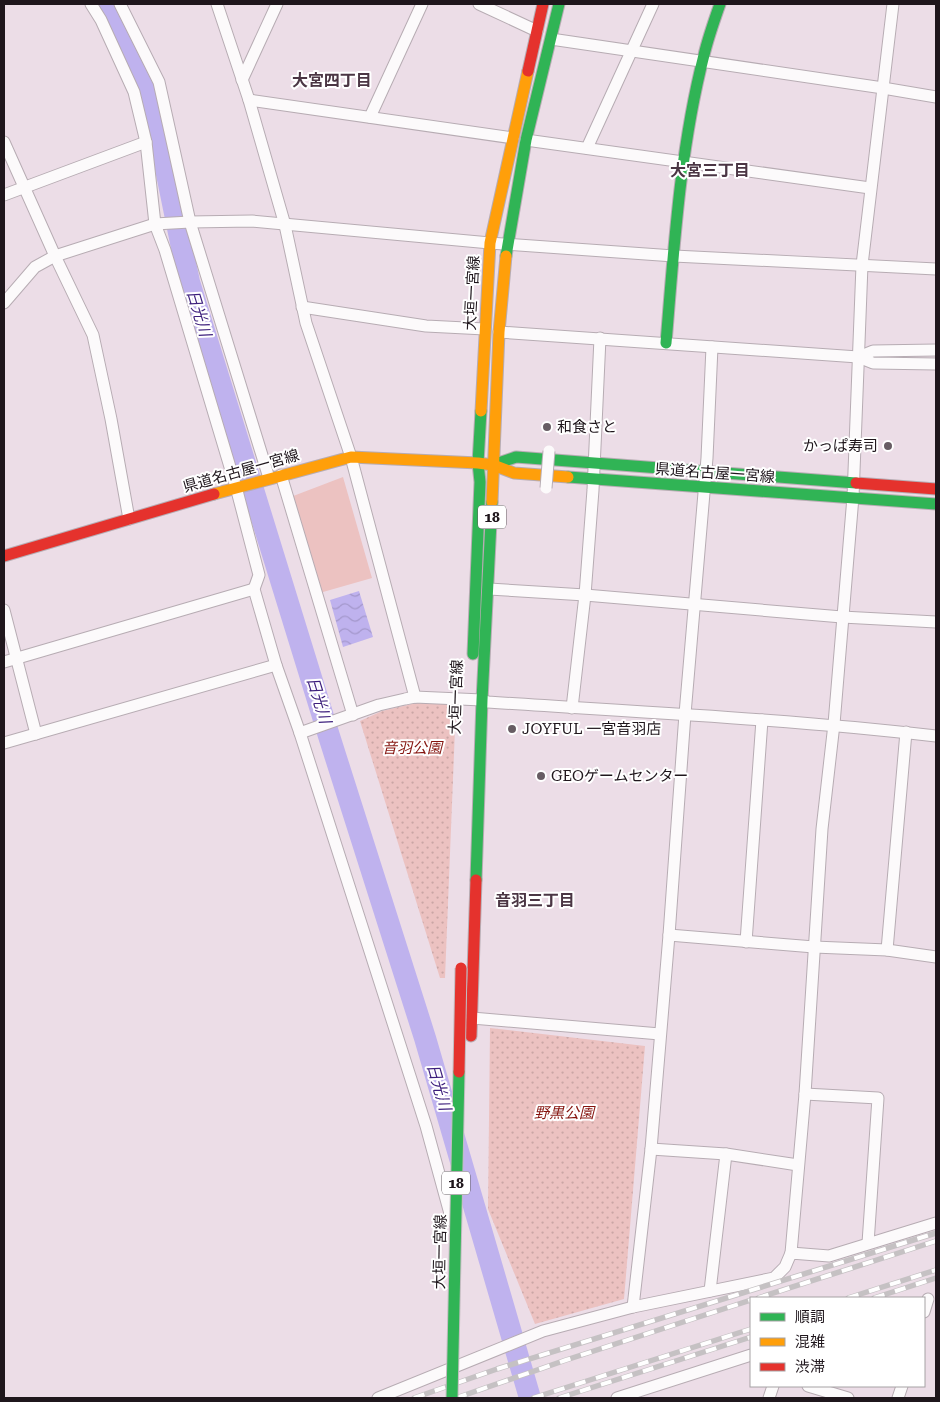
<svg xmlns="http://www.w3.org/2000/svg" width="940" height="1402" font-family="'Roboto Serif','Noto Sans JP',serif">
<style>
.park{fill:url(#park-dots)}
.pitch{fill:#ecc2c1}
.water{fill:url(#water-waves)}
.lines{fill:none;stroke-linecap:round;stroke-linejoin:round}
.river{stroke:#bfb2ee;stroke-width:22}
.street-casing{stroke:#b7acb3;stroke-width:13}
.fast-casing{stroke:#b7acb3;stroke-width:13}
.slow-casing{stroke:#b7acb3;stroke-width:13}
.jam-casing{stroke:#b7acb3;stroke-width:13}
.street{stroke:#fcfafb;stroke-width:11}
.fast{stroke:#30b455;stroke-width:11}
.slow{stroke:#ff9f0a;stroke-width:11}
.jam{stroke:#e5322d;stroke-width:11}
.rail-casing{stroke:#c5c1c3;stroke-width:5.5}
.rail{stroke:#fff;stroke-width:4;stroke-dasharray:11;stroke-linecap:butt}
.street-bridge-casing{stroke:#b7acb3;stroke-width:13;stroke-linecap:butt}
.fast-bridge-casing{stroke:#c2bcc0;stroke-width:13;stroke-linecap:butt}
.jam-bridge-casing{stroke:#c2bcc0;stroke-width:13;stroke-linecap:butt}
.street-bridge{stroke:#fcfafb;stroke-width:11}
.fast-bridge{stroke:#30b455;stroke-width:11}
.jam-bridge{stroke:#e5322d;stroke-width:11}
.poi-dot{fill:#675c63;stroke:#fff;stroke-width:2}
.labels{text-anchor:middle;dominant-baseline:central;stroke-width:4;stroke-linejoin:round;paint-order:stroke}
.shield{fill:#fff;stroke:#625c60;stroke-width:1}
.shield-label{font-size:14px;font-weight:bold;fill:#1f161c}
.street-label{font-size:15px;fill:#1f161c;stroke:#fff}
.poi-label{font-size:15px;fill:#1f161c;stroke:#fff;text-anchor:start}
.park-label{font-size:15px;font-style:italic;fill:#85140e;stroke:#fff}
.neighbourhood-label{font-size:16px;font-weight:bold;fill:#4b3644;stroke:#fff}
.water-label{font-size:16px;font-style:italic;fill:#3c1e7c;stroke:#fff}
</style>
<defs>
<pattern id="park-dots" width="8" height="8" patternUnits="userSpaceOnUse" patternTransform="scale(1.25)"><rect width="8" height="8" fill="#ecc2c1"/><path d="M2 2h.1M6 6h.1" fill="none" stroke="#caa6a5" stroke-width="1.8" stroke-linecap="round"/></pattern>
<pattern id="water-waves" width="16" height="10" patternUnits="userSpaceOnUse" patternTransform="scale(1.25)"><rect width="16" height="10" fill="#bfb2ee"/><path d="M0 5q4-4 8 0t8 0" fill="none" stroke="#a498cc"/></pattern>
</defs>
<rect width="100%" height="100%" fill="#ecdde7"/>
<g class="park">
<polygon points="416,703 456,704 445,978 440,978 360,721 382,711"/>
<polygon points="490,1028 645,1046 624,1299 535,1324 488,1209"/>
</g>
<polygon class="pitch" points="343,477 372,578 316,594 288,498"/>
<polygon class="water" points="359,591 373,637 343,647 330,600"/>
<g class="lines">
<polyline class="river" points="107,4 142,71 157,125 189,282 329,736 425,1038 530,1398"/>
<defs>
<g id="street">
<polyline points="91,4 101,20 134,92 146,142 155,224 165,250 236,487 259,575 254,589 276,665 300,733 426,1126 452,1221"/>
<polyline points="120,4 159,82 190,222 269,478"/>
<polyline points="217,4 249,100 285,225 306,323 351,457 415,697"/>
<polyline points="479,4 537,31"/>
<polyline points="551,39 883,88 936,97"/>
<polyline points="242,80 277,4"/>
<polyline points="249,100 513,138"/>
<polyline points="370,117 422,4"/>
<polyline points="526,140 870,188"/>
<polyline points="4,142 55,256 93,335 111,419 129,519"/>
<polyline points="587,148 653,4"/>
<polyline points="4,195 146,142"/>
<polyline points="4,303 35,267 55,256 155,224 190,222 252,221 490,243 674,256 936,269"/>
<polyline points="302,307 426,326 485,329"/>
<polyline points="499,332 858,357 873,363 936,364"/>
<polyline points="858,357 873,351 936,350"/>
<polyline points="281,475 353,715"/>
<polyline points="489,589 585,595 842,617 936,622"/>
<polyline points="4,610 36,734"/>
<polyline points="4,662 254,589"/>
<polyline points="572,708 585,595 593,490 600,338"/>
<path d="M 300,733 L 379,705 L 405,699 L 415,697 L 482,700 L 488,702 C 638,712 787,719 936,736"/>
<polyline points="4,743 276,665"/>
<polyline points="669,935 814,947 887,950 936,957"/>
<polyline points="746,942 762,720"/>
<polyline points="887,950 906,732"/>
<polyline points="472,1018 660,1034"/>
<polyline points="805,1094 878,1098 868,1243"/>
<polyline points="651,1149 726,1154 798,1165"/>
<polyline points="791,1253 805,1094 822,829 834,724 853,497 862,265 893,4"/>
<polyline points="710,1291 726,1154"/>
<polyline points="633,1307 651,1149 669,935 685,714 707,458 712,347"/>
<polyline points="924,1312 928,1299"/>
<polyline points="808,1386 848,1398"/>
<polyline points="378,1398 543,1331 633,1307 774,1278 785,1267 791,1253 829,1256 936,1223"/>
<polyline points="617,1398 751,1355"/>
<polyline points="769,1398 773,1386"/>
<polyline points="898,1398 902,1386"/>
</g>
<g id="fast">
<polyline points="506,256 526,140 559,4"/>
<path d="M 666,343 C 674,247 680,148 704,55 C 708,38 714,21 720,4"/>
<polyline points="493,465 516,457 856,483"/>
<polyline points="568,477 936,504"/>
<polyline points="473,654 480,482 478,463 481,411"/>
<polyline points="476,880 482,700 492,502"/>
</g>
<g id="slow">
<polyline points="481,411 490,243 528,71"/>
<polyline points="214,494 351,457 478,463 493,465 514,473 568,477"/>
<polyline points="492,502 499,332 506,256"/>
</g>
<g id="jam">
<polyline points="528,71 543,4"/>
<polyline points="856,483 936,489"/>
<polyline points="4,556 214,494"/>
<polyline points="471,1036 476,880"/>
</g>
</defs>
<use href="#street" class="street-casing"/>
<use href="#fast" class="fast-casing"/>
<use href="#slow" class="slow-casing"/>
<use href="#jam" class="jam-casing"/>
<use href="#street" class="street"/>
<use href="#fast" class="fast"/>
<use href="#slow" class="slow"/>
<use href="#jam" class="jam"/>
<defs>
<g id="rail">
<polyline points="758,1298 936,1241"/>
<polyline points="848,1298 936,1270"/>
<polyline points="874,1298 936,1278"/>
<polyline points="414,1398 497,1369 936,1233"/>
<polyline points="456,1398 566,1360 751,1300"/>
<polyline points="533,1398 751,1329"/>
<polyline points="559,1398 751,1337"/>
</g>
</defs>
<use href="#rail" class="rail-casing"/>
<use href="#rail" class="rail"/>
<defs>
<polyline id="street-bridge" points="546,488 549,451"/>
<polyline id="fast-bridge" points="452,1398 459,1072"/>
<polyline id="jam-bridge" points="459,1072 461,968"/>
</defs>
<use href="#street-bridge" class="street-bridge-casing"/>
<use href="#fast-bridge" class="fast-bridge-casing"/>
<use href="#jam-bridge" class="jam-bridge-casing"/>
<use href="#street-bridge" class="street-bridge"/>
<use href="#fast-bridge" class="fast-bridge"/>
<use href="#jam-bridge" class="jam-bridge"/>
</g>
<g class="poi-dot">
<circle cx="547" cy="427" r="5"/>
<circle cx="888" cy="446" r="5"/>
<circle cx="512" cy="729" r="5"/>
<circle cx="541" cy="776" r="5"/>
</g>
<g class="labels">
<g class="shield">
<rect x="478" y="505.5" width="28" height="23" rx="4"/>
<rect x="442" y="1171.5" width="28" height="23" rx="4"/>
</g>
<g class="shield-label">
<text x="492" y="517">18</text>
<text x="456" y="1183">18</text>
</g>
<g class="street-label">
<text transform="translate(472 293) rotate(-87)">大垣一宮線</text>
<text transform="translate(241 471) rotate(-16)">県道名古屋一宮線</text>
<text transform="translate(715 473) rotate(4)">県道名古屋一宮線</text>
<text transform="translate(456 697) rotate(-88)">大垣一宮線</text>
<text transform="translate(440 1252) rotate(-89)">大垣一宮線</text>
</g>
<g class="poi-label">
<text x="557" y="427">和食さと</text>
<text x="878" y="446" text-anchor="end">かっぱ寿司</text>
<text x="522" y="729">JOYFUL 一宮音羽店</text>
<text x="551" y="776">GEOゲームセンター</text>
</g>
<g class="park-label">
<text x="412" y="748">音羽公園</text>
<text x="564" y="1113">野黒公園</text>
</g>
<g class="neighbourhood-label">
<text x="332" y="80">大宮四丁目</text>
<text x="710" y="170">大宮三丁目</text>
<text x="535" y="900">音羽三丁目</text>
</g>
<g class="water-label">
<text transform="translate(199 313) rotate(73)">日光川</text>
<text transform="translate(319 700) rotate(73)">日光川</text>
<text transform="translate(439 1087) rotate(74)">日光川</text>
</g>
</g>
<rect width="940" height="1402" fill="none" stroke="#1f161c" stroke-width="10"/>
<rect x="750" y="1297" width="175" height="90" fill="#ffffff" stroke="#a5a2a4"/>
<rect x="760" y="1313" width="25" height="8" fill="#30b455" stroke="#a5a2a4"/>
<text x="795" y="1322" font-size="15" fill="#1f161c">順調</text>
<rect x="760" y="1338" width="25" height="8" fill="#ff9f0a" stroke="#a5a2a4"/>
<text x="795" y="1347" font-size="15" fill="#1f161c">混雑</text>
<rect x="760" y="1363" width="25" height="8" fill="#e5322d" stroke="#a5a2a4"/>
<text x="795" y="1372" font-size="15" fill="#1f161c">渋滞</text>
</svg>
